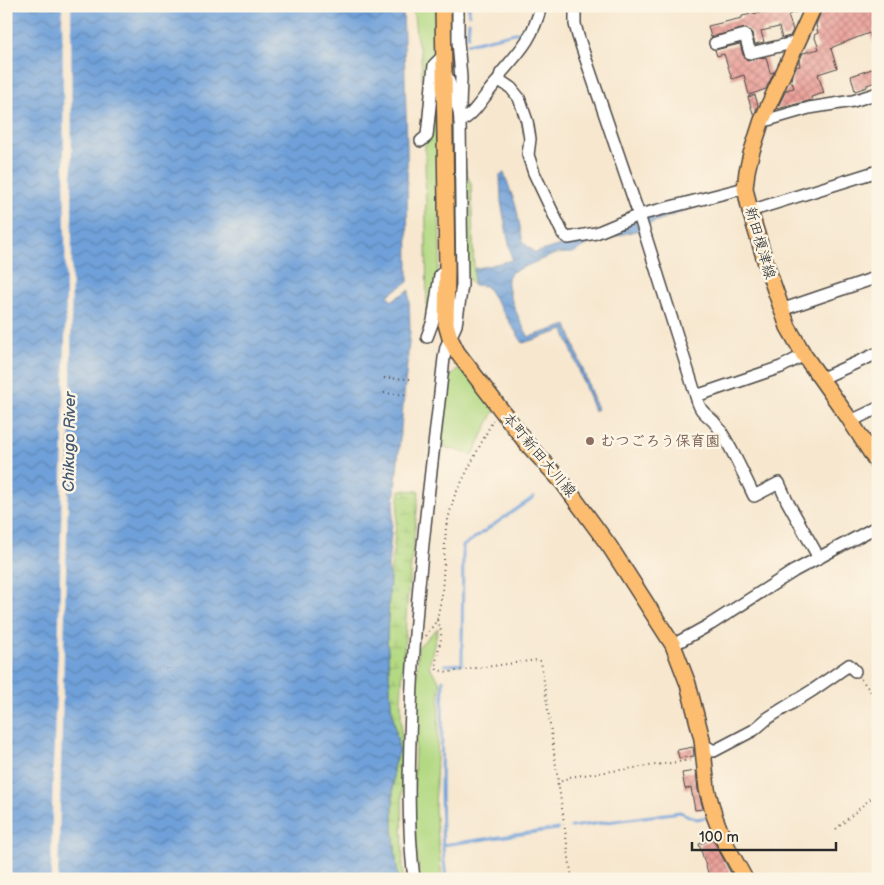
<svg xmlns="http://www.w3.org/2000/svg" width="884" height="885" font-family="'Balsamiq Sans','Klee One',sans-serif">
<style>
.green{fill:#b3d983;stroke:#6f8257}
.wetland{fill:url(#wetland-marsh);stroke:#6f8257}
.water{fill:url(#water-waves);stroke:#4d6682}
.pier{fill:#f7e7cf}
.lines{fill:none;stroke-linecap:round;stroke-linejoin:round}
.stream{stroke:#6fa0d9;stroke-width:3}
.building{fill:url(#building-cross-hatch)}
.minor-casing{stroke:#4a4744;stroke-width:14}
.major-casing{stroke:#4a4744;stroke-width:18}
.path{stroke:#4a4744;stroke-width:2;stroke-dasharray:1 4;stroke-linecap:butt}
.minor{stroke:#fff;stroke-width:11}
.major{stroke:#fcbd6f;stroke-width:15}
.education-dot{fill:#8d6e63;stroke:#fcf5e5;stroke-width:2}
.labels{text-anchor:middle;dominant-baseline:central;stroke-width:5;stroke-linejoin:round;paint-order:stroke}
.street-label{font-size:15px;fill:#2b2b2b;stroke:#fcf5e5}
.education-label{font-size:15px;font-weight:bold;fill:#785e54;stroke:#fcf5e5;text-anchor:start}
.water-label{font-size:16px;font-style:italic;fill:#465a71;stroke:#fcf5e5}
</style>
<defs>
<pattern id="wetland-marsh" width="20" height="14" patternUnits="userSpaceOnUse" patternTransform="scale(1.25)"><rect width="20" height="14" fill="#b3d983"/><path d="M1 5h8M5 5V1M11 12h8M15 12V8" fill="none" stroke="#9aba71"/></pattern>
<pattern id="water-waves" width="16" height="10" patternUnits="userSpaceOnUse" patternTransform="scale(1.25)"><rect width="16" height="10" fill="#6fa0d9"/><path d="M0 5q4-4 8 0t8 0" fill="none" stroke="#5b83b0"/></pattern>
<pattern id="building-cross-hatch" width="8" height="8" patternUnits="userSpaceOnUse" patternTransform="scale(1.25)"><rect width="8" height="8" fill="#eba09a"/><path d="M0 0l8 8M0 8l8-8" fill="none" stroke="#bf837e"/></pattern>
</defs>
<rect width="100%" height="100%" fill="#fcf5e5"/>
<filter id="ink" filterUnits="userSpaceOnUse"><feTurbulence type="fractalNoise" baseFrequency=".02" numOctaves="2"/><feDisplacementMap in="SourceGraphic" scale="10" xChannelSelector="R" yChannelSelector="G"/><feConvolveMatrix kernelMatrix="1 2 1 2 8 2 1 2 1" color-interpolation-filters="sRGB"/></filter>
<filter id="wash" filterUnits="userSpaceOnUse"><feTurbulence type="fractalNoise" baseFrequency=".0096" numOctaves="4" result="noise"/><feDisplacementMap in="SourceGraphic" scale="20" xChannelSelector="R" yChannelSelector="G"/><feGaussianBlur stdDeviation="1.12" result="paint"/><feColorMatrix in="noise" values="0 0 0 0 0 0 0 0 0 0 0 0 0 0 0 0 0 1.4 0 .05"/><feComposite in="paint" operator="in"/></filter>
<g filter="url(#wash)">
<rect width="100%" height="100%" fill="#f7e7cf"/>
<g class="green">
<polygon points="413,6 438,6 438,47 430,64 425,132 421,55 416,35"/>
<polygon points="437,76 440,259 427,323 425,145 431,137"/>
<polygon points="448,85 455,111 457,288 452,324"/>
<polygon points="463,164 471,184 474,269 473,285 466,275"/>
<polygon points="462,368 495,409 473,455 441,446 449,378 456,370"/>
<polygon points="438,628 429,666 440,682 435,809 442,879 419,879 413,809 418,647"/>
</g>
<polygon class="wetland" points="400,490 419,491 407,603 401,699 403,879 398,879 393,827 393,767 399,750 391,704 387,636 390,578"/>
<g class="water">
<polygon points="6,6 403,6 407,147 408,282 388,295 391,301 409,290 410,332 388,567 390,578 387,636 391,704 399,750 393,767 393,827 398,879 6,879"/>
<path d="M 504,173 L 516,206 L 523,242 L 535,253 L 579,239 L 593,238 L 594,241 L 573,253 L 555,254 L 512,272 C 510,274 508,277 508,279 C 506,293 522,326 529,337 L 567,325 L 597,409 L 594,411 L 564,330 L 523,343 L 486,286 L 473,285 L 474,269 L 512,260 L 501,202 L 500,175 Z"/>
<polygon points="714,195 716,202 697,206 649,224 646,222 646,215"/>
<polygon points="636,220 639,230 605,239 601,234"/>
</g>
<polygon class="pier" points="62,6 71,6 72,202 71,382 58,879 51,879 53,766 59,626 66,297"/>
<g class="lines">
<g class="stream">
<polyline points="469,14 469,6"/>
<polyline points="468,36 469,22"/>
<polyline points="467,44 528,30"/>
<polyline points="445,665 462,664 463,546 534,497"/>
<path d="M 443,680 C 442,746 438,813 446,879"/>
<polyline points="571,827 680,812 696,819 708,817"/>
<polyline points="442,845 558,829"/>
</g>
</g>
<g id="blocks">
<g class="building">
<polygon points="780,6 804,6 802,10 788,15 793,30 790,36 782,38 779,27 761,31 764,42 755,44 752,33 746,28 711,37 708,26 742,18 742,16 773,10"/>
<polygon points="823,6 826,6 828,12 849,6 878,6 878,52 869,33 833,47 831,49 837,68 818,74 824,93 811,97 812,100 777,109 786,90 794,88 791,79 796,67 800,66 799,62 803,53 819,49 814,35 818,33 816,25"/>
<polygon points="740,44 743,55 747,60 766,57 770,73 774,72 766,89 749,95 744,75 732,79 724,54 717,56 715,50"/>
<polygon points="878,67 878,81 867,85 867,87 855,91 851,76"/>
<polygon points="755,95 758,105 755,113 753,113 748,97"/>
<polygon points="693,747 694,756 679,758 677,750"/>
<polygon points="696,771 698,790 703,809 695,810 691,788 685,789 682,773"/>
<polygon points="713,839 716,845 734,879 710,879 699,844"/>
</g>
</g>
</g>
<g filter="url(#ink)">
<use href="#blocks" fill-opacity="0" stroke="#4a4744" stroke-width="1"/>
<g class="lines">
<defs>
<g id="minor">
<polyline points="458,6 458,41 461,78 460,107"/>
<path d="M 541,6 C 533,38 521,50 501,73 L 499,80 L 511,88 L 519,98 L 527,121 L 530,139 L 528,155 L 534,173 L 563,234 L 568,238 L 596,233 L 639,215 L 745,188"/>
<polyline points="575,6 575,24 578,36 639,215 696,396 781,367 804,355"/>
<polyline points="715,43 745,35 750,53 797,42"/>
<path d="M 447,76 L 459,111 L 460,121 C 474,117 487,90 499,80"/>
<polyline points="761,122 809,108 853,101 878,93"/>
<polyline points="421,141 427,136 434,65 443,56"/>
<polyline points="750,211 878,171"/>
<polyline points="781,310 872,279"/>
<polyline points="427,337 433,321 440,275 447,269"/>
<polyline points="820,379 878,353"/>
<path d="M 696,396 C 701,417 709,413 718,427 C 732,448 743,473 754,496 L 779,483 L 787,501 L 819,558"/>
<polyline points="851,421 878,408"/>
<polyline points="673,645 711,624 794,571 878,526"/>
<polyline points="702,744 714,751 754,730 768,718 813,690 849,665 855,671"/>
<path d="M 414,879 C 407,822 409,765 411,709 C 415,591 431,475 444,358 L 446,347 L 456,325 L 462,285 L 460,121"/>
</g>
<g id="major">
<polyline points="443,6 447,269 446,324 450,338 457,352 528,445 563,483 610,547 673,645 688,684 702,739 707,789 714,815 724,841 745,879"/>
<polyline points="814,6 762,120 751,154 747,171 745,188 750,211 767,267 788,327 804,355 848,417 878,464"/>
</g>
</defs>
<use href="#minor" class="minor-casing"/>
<use href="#major" class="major-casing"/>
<g class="path">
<polyline points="384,378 410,379"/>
<polyline points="384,393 409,395"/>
<path d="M 437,620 C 448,639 433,651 437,670 L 448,672 L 537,660 L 541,661 L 572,879"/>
<polyline points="426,636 437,620 442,594 446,527 454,497 493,420"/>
<polyline points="861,679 878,701"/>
<polyline points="557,784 569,777 692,760"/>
<polyline points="836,829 878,792"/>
</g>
<use href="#minor" class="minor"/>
<use href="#major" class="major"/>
</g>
</g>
<circle class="education-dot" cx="590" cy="441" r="5"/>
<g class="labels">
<g class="street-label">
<text transform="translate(760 243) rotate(74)">新田榎津線</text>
<text transform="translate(539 455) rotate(50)">本町新田大川線</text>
</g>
<g class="education-label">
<text x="600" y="441">むつごろう保育園</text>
</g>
<g class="water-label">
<text transform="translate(70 442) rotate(-89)">Chikugo River</text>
</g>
</g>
<rect width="884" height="885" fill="none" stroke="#fcf5e5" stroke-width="25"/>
<path d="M692 842v8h144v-8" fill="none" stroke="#2b2b2b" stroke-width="2.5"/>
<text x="699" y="842" font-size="15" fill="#2b2b2b" stroke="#fcf5e5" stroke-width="4" paint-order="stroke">100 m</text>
</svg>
